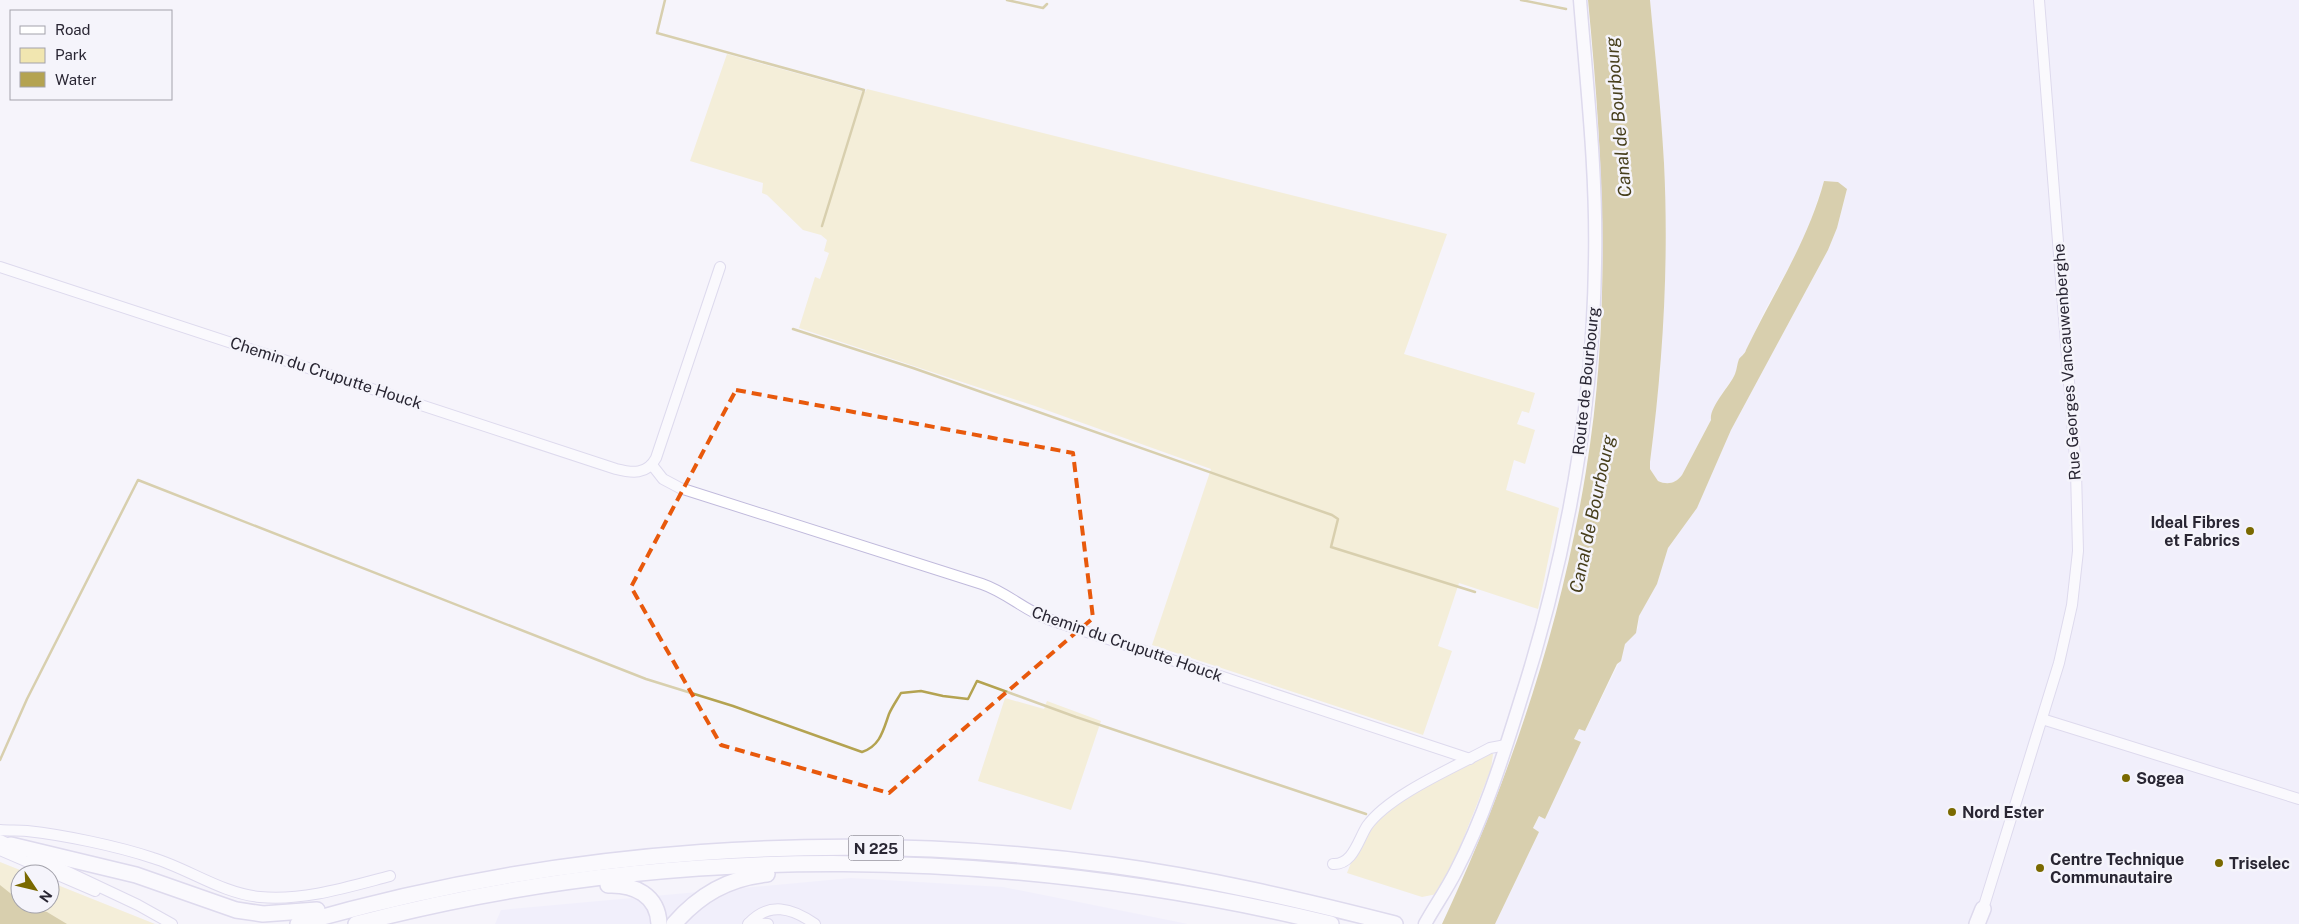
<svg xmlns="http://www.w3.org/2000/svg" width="2299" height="924" font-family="'Public Sans',sans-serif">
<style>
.built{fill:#ece9fa}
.green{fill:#f1e6b0}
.water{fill:#b4a351}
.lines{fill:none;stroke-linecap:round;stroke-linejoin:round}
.stream{stroke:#b4a351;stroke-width:2.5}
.minor-casing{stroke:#c0badc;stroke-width:12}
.major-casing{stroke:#c0badc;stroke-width:15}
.highway-casing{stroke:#c0badc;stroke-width:18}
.minor{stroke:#fff;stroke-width:10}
.major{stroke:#fff;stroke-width:12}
.highway{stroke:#fff;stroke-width:15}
.marked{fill:none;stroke:#e8590c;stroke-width:4;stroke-dasharray:10 6;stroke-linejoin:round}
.poi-dot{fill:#7a6900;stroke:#f5f4fb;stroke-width:2}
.labels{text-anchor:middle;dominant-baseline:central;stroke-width:5;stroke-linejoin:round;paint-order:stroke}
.shield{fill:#f5f4fb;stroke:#66646f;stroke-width:1}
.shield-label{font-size:15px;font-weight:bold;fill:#292633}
.street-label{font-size:16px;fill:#292633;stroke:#f5f4fb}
.poi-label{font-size:16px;font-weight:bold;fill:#292633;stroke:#f5f4fb;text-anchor:start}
.water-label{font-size:18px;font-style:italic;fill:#473f1c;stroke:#f5f4fb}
</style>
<rect width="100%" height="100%" fill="#f5f4fb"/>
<g class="built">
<polygon points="1650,0 2299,0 2299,924 1495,924 1539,832 1533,829 1539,816 1545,818 1580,742 1574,739 1579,729 1585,731 1619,663 1625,644 1638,628 1639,616 1657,584 1668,548 1697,508 1731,430 1828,250 1837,228 1847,190 1838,182 1824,181 1805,238 1764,312 1735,375 1721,395 1711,420 1682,475 1676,481 1668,484 1658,481 1650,469 1650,462 1660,372 1666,236 1664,162"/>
<polygon points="851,878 1003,887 1188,924 495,924 501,910"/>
</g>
<g class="green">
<polygon points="727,54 865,92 867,89 1447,234 1404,354 1535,393 1529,413 1522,411 1517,424 1535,430 1525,464 1514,460 1506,490 1559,508 1538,609 1459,583 1438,646 1452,651 1423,735 1152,645 1211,469 1035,406 799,328 815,277 820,279 829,253 824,251 827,240 821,235 803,230 767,195 762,193 763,183 690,161"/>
<polygon points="1005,698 1044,709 1047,701 1101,721 1071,810 978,781"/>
<polygon points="1488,751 1493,754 1491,769 1454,862 1437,894 1422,897 1347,873 1354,855 1383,810"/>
<polygon points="0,862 30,874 20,874 20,904 50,904 50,882 155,924 0,924"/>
</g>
<g class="water">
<path d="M 1588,0 L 1650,0 C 1655,54 1661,108 1664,163 C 1669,263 1663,363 1650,462 L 1650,469 L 1658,481 C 1667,485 1675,484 1682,475 L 1711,420 C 1709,407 1730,386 1735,374 C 1737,369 1737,364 1739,359 C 1741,356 1745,354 1746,350 C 1773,294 1808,241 1824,181 L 1838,182 L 1847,189 L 1837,228 L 1828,250 L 1731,430 L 1697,508 L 1668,548 L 1657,584 L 1639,616 L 1636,633 L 1625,644 L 1621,661 L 1617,664 L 1585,731 L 1579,729 L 1574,739 L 1581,742 L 1545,819 L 1539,816 L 1533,828 L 1539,832 L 1495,924 L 1442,924 C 1509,781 1561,627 1586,471 C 1612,315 1603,156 1588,0 Z"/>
<polygon points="0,885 20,901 20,904 47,912 67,924 0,924"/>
</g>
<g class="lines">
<g class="stream">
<polyline points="665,0 657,33 864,90 822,226"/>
<polyline points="1007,0 1043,8 1047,4"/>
<polyline points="1521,0 1566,9"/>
<polyline points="793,329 913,368 1332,515 1338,519 1331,547 1475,592"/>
<path d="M 0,760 L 27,699 L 138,480 L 646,679 L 733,706 L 862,752 C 880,746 883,731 889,714 C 892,707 897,700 901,693 L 921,691 L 943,696 L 968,699 L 977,681 L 1076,717 L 1366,814"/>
</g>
<defs>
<g id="minor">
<path d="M 0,267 L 616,469 C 632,473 647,475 656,458 L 720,267"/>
<path d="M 652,465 L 663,479 L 680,488 L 982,584 C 1006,592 1024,610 1048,619 L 1470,759"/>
<polyline points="2042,719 2299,799"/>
<path d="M 0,830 C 9,831 18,830 27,831 C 64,835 117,846 153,858 C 189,869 221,893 260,897 C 304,901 348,887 390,876"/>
<polyline points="0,840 17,848"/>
<polyline points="0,850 95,891"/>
<polyline points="32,855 138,905 172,924"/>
<path d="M 1333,864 C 1353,865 1358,840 1367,826 C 1389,795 1455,767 1490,748 L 1506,745"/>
<polyline points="1983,909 2059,663 2072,605 2078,551 2076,471 2039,0"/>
<polyline points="749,923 768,924"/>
<path d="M 748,924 C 769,901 792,908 815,924"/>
</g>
<path id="major" d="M 1425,924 C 1435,906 1447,889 1456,871 C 1483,819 1502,760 1519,705 C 1565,562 1593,413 1595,263 C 1597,175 1587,88 1580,0"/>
<g id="highway">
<polyline points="11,845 136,875 236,910 263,914 317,910"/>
<path d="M 608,885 C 634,884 658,895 659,924"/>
<path d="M 298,924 C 559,848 841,829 1111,865 C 1207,878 1301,900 1395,924"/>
<path d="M 356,924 C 674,840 1013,847 1331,924"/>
<path d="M 674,924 C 699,895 728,878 767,874"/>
<polyline points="1977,924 1983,909"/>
</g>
</defs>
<use href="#minor" class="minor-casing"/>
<use href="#major" class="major-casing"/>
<use href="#highway" class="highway-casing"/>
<use href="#minor" class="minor"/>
<use href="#major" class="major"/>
<use href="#highway" class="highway"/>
</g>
<path d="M0 0H2299V924H0ZM 736,390 L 1073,453 L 1093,618 L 889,793 L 721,745 L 631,587 Z" fill="#f5f4fb" fill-opacity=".55" fill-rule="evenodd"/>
<path class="marked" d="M 736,390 L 1073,453 L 1093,618 L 889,793 L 721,745 L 631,587 Z"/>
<g class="poi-dot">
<circle cx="2250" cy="531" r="5"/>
<circle cx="2126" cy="778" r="5"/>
<circle cx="1952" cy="812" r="5"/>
<circle cx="2219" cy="863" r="5"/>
<circle cx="2040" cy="868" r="5"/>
</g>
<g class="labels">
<rect class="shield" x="848.5" y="835.5" width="55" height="25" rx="4"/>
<g class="shield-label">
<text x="876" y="848">N 225</text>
</g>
<g class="street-label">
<text transform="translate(2067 362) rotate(-94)">Rue Georges Vancauwenberghe</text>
<text transform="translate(326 373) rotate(18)">Chemin du Cruputte Houck</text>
<text transform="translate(1586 381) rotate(-84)">Route de Bourbourg</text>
<text transform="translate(1127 644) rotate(19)">Chemin du Cruputte Houck</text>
</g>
<g class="poi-label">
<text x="2240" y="522" text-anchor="end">Ideal Fibres<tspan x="2240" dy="18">et Fabrics</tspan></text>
<text x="2136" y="778">Sogea</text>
<text x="1962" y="812">Nord Ester</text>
<text x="2050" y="859">Centre Technique<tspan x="2050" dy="18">Communautaire</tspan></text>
<text x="2229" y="863">Triselec</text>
</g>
<g class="water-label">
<text transform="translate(1618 117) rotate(-95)">Canal de Bourbourg</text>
<text transform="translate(1592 514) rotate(-78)">Canal de Bourbourg</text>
</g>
</g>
<rect x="10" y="10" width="162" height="90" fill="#f5f4fb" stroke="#a3a2ab"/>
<rect x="20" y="26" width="25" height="8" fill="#ffffff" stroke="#a3a2ab"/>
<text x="55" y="35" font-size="15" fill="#292633">Road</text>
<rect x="20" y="48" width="25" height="15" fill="#f1e6b0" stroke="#a3a2ab"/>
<text x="55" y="60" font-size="15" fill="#292633">Park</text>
<rect x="20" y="72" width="25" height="15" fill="#b4a351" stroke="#a3a2ab"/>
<text x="55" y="85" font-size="15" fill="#292633">Water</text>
<g transform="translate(35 889) rotate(125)"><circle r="24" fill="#f5f4fb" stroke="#a3a2ab"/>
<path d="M0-4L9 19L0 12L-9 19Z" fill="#7a6900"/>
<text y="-8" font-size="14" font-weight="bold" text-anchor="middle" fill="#292633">N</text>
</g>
</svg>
